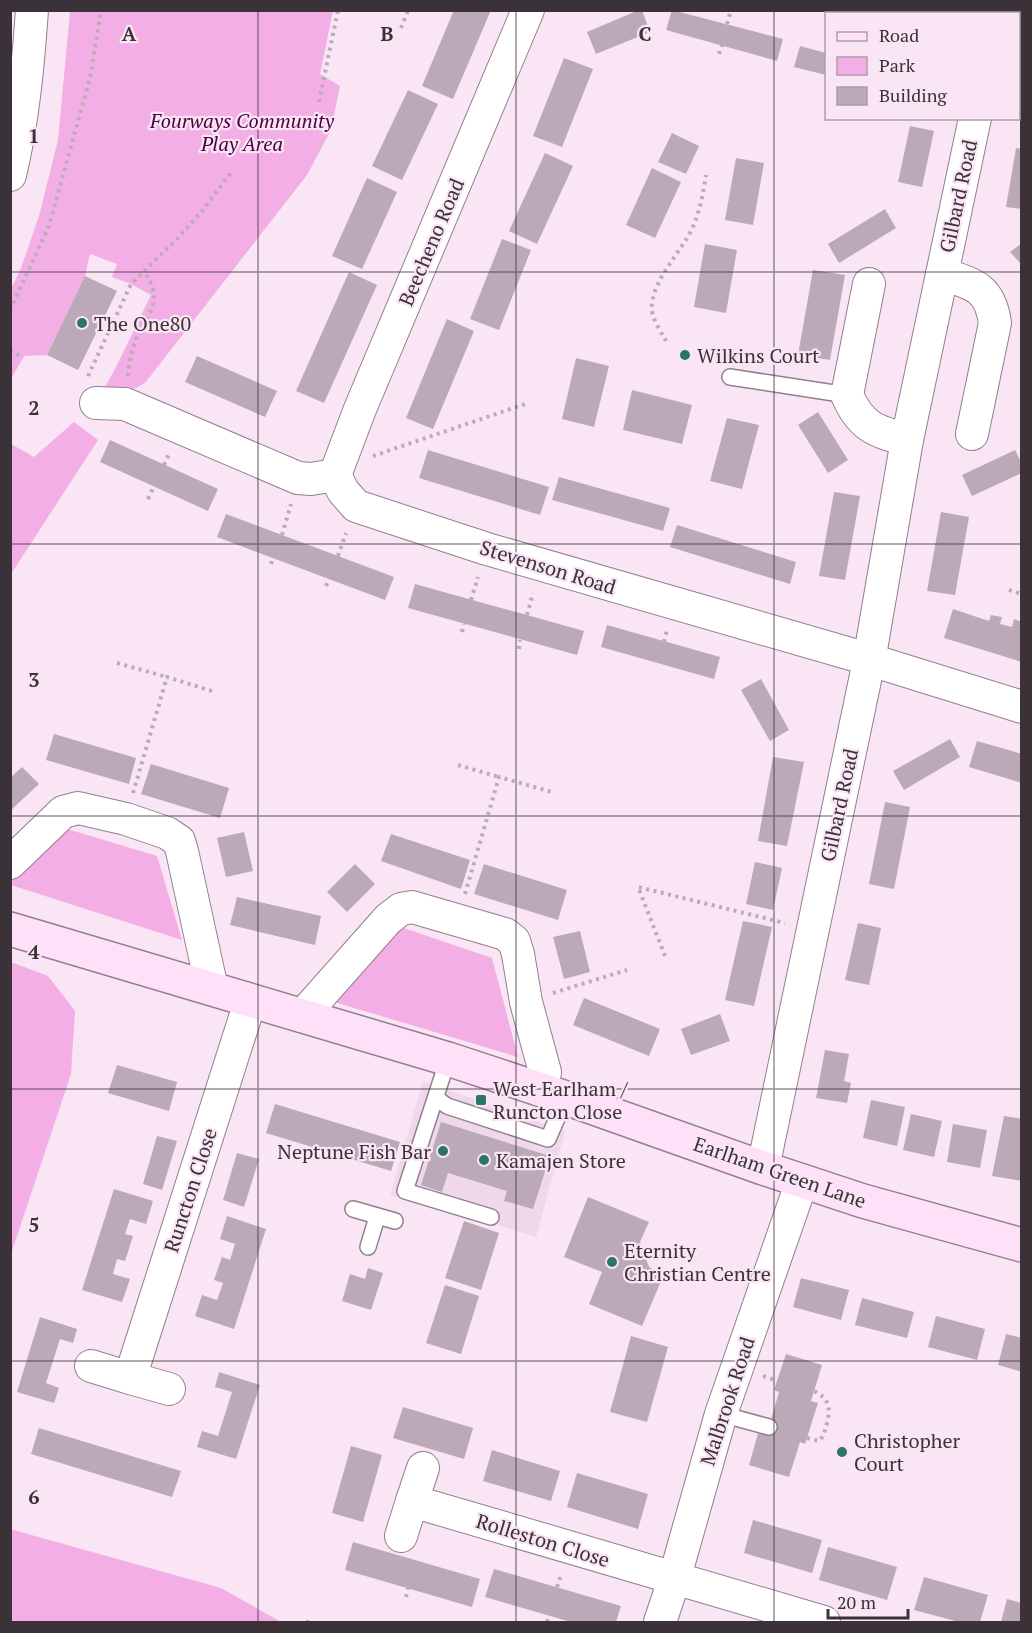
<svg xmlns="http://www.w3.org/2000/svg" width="1032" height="1633" font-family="'PT Serif',serif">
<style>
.built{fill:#f1d7eb}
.green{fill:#f3aee5}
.building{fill:#bca9b8}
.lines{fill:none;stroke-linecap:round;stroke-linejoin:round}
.lane-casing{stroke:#927f8d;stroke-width:18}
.street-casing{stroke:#927f8d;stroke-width:34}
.secondary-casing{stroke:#927f8d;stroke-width:36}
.path{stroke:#bbaab7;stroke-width:4;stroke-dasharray:3 4.5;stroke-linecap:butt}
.lane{stroke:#fff;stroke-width:15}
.street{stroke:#fff;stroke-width:32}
.secondary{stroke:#fee1f8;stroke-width:33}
.grid{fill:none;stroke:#3a3238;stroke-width:1.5;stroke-opacity:0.55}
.poi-dot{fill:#2c746b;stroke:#fae5f5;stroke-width:2}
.labels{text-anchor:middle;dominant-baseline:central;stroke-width:4.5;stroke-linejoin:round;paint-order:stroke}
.park-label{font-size:20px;font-style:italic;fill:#4b0042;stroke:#fae5f5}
.street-label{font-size:20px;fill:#3a3238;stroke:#fae5f5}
.poi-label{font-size:20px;fill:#3a3238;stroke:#fae5f5;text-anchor:start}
.grid-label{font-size:20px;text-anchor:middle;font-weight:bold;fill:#3a3238;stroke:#fae5f5;stroke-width:4.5;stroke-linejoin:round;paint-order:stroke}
</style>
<rect width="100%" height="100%" fill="#fae5f5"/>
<polygon class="built" points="423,1081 565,1131 536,1237 414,1198 390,1196"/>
<g class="green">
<polygon points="70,11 333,11 320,74 340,86 331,130 307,175 145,383 136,388 98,399 115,369 151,295 131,284 112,277 117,264 90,254 85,276 47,355 24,356 11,379 11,289 21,268 39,216 58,140"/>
<polygon points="74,422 98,440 11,574 11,444 34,457"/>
<polygon points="64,828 157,856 182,940 11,885 10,876"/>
<polygon points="398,926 492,958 518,1057 334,1002"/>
<polygon points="11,962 48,976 75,1011 71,1074 11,1254"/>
<polygon points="10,1529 221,1588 281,1622 11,1622"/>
</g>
<g class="building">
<polygon points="454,10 491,10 453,99 422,86"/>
<polygon points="639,10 642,10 650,32 596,54 587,32"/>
<polygon points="672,10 783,39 777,61 666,30"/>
<polygon points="800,46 826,53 826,75 794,67"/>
<polygon points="564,58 593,69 562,147 533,136"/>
<polygon points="408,90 438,104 402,180 372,166"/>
<polygon points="910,126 934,131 922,187 898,182"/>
<polygon points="672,133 699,146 686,174 658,162"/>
<polygon points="1016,148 1022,149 1022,209 1006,207"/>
<polygon points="545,153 573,166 537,244 509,231"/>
<polygon points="736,158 764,163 753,225 725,220"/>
<polygon points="652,168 681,182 655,238 626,225"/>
<polygon points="367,178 397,192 362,269 332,256"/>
<polygon points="885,209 896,228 839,263 828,244"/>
<polygon points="502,239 531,250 499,330 470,319"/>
<polygon points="1022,243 1022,265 1010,252"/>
<polygon points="705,244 737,250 726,313 694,307"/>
<polygon points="813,270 845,275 830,360 798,355"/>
<polygon points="349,272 377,285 324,403 296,391"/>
<polygon points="85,276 117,291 78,370 47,355"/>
<polygon points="447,319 474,331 433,429 406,418"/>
<polygon points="197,356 277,391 265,417 185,382"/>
<polygon points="576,358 609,366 594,427 562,419"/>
<polygon points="632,390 692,405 682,444 623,430"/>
<polygon points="818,412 848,460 828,473 798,425"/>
<polygon points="727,418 759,425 742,489 710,481"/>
<polygon points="110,440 218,489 208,511 100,462"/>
<polygon points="428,450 549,487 540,515 419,478"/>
<polygon points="1015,450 1022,464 1022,473 972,496 962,475"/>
<polygon points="559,477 670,508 663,531 552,500"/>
<polygon points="834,492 860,496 845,580 819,576"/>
<polygon points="941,512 969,517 955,595 927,591"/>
<polygon points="226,514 394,577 385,600 217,537"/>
<polygon points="677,525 796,562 790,584 670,547"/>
<polygon points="415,584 584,631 577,655 408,608"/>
<polygon points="953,609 989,621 991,615 1002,617 1000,624 1012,627 1014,619 1022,622 1022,662 944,638"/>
<polygon points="607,625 720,657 714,679 601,647"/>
<polygon points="761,679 789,730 770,741 741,690"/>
<polygon points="54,734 136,758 129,784 46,760"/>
<polygon points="950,739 960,757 904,790 893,771"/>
<polygon points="977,741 1022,754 1022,783 969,767"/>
<polygon points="773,757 804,762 787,846 758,841"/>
<polygon points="151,764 229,788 220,818 141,794"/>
<polygon points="22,767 39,784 10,811 10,778"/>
<polygon points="885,802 910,807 894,889 869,884"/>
<polygon points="244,832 253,871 226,877 217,838"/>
<polygon points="391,834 470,860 461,889 381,861"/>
<polygon points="755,862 782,868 773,910 746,904"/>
<polygon points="355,864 375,884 347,912 327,892"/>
<polygon points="484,864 567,890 558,920 474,894"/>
<polygon points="237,897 321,916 315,945 230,925"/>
<polygon points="743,921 772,927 754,1006 725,1000"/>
<polygon points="858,923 881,928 869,985 845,980"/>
<polygon points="580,931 590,972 564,979 553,937"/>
<polygon points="584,998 660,1029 649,1056 573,1025"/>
<polygon points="720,1014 730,1041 691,1055 681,1029"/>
<polygon points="825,1050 849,1054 844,1081 851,1083 847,1103 816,1098"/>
<polygon points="117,1065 177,1082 169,1111 108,1093"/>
<polygon points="871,1100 905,1107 897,1146 863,1138"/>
<polygon points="275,1104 400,1142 391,1171 266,1133"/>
<polygon points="911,1114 942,1121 934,1157 903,1150"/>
<polygon points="1004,1116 1022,1119 1022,1181 992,1176"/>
<polygon points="441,1122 550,1156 533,1209 504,1201 507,1191 448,1173 442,1192 421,1185"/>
<polygon points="953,1124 987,1130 980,1168 947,1162"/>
<polygon points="157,1136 177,1141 162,1190 143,1184"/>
<polygon points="237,1153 259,1159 244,1207 223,1200"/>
<polygon points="114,1189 153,1201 146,1224 130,1219 125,1234 133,1236 125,1261 117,1259 113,1274 130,1279 122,1302 82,1290"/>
<polygon points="588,1197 649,1222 640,1242 649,1267 664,1274 642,1326 589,1304 602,1272 564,1257"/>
<polygon points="227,1216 266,1229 234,1329 195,1316 202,1295 217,1300 223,1283 214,1280 222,1257 230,1260 235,1244 220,1239"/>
<polygon points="464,1221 499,1233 481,1290 445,1278"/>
<polygon points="368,1268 383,1273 371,1310 342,1301 350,1274 365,1279"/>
<polygon points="801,1278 849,1290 841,1320 793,1307"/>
<polygon points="445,1285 479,1296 461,1354 426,1343"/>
<polygon points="862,1298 914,1312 907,1338 855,1325"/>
<polygon points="936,1316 985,1329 977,1360 928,1347"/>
<polygon points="40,1317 77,1329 73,1343 60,1339 46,1383 59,1388 54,1403 17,1392"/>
<polygon points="1006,1334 1022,1338 1022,1372 998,1365"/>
<polygon points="631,1336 668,1347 647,1422 610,1412"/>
<polygon points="786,1354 822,1365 811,1401 818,1403 805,1444 800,1442 789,1477 749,1465 759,1430 767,1433 779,1392 774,1390"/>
<polygon points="219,1372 260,1385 236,1459 197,1447 202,1431 218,1436 232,1392 215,1387"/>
<polygon points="403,1407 473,1428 464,1459 393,1438"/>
<polygon points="39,1428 181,1471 172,1497 31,1454"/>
<polygon points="351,1446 382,1455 363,1522 332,1513"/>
<polygon points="492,1450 560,1471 551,1501 483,1481"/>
<polygon points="577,1473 648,1494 638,1529 567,1507"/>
<polygon points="753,1520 822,1540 812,1573 744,1553"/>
<polygon points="353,1542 480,1579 472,1607 345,1570"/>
<polygon points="828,1547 897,1567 887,1600 819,1580"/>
<polygon points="494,1569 621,1606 616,1622 571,1622 485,1597"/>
<polygon points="924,1577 988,1595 980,1622 959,1622 914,1610"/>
<polygon points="1007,1599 1022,1603 1022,1622 1001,1622"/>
</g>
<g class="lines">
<defs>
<g id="lane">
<polyline points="730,377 847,395"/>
<polyline points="448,1059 405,1191 491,1217"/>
<polyline points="436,1098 447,1106 548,1139 566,1098"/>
<polyline points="353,1209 395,1221"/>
<polyline points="368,1247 377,1217"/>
<polyline points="721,1414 769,1427"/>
</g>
<g id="street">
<polyline points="847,10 858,14"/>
<polyline points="1018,56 1022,57"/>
<path d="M 10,175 C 23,121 28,66 32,10"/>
<path d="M 942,274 C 973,284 990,287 995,323 L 972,434"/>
<path d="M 869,284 L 847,395 C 861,427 875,431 907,440"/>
<polyline points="96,403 125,404 298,478 311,479 335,475 343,491 356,506 487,549 861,657 1022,707"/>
<polyline points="335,475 360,409 528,10"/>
<polyline points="10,863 63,812 78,808 126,819 167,833 179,841 182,851 212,989"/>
<polyline points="302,1016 388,919 401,909 412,907 505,934 514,941 518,954 526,1002 545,1072 542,1090"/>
<polyline points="763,1168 869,661 907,440 975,118"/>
<polyline points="91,1366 130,1378"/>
<polyline points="169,1389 130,1378 250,1002"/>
<polyline points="423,1468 412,1501 824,1622"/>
<polyline points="401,1536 412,1501"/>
<polyline points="660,1622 674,1580 721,1414 802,1181"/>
</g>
<polyline id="secondary" points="10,929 448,1059 566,1098 763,1168 863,1201 1022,1245"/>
</defs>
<use href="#lane" class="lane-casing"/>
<use href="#street" class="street-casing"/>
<use href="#secondary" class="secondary-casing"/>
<g class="path">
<polyline points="727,24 731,10"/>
<polyline points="401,28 408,10"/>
<polyline points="719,54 722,45"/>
<polyline points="319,102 338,10"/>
<polyline points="10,310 49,226 90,78 101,10"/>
<path d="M 666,341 C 660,330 650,317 652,303 C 656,276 680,253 692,229 C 700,211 703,194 706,175"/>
<polyline points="10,350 23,358"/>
<polyline points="88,376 131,284 176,240 202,211 232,171"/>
<path d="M 128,376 C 129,362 132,348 138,335 C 151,308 163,300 144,271"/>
<polyline points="373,456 528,403"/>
<polyline points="164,465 169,454"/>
<polyline points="148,499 154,486"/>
<polyline points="282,535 291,504"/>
<polyline points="338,556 346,533"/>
<polyline points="271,564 273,558"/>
<polyline points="326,586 329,579"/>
<polyline points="1009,590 1022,594"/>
<polyline points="471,600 478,577"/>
<polyline points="527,615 533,593"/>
<polyline points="462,632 464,624"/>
<polyline points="664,642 667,630"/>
<polyline points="519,649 520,640"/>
<polyline points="117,663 167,677"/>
<polyline points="458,765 499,777"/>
<polyline points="133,793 167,677 215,692"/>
<polyline points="465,894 499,777 552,792"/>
<polyline points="665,956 638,887 785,923"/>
<polyline points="553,993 627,970"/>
<polyline points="327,1160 329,1152"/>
<polyline points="763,1376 778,1381"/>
<path d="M 807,1438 L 819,1441 C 824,1436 825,1430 827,1423 C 831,1408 829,1398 814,1391"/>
<polyline points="557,1587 561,1575"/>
<polyline points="406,1597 408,1588"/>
<polyline points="306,1622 309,1622"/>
<polyline points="547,1622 549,1616"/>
</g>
<use href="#lane" class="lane"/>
<use href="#street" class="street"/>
<use href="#secondary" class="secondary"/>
</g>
<path class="grid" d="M 258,10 L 258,1622M 516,10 L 516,1622M 774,10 L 774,1622M 10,272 L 1022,272M 10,544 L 1022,544M 10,816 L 1022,816M 10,1089 L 1022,1089M 10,1361 L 1022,1361"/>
<g class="poi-dot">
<circle cx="82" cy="323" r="6"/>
<circle cx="685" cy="355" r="6"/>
<rect x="475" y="1094" width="12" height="12" rx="3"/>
<circle cx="443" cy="1151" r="6"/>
<circle cx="484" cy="1160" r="6"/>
<circle cx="612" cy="1262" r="6"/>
<circle cx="842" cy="1452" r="6"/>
</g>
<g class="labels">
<g class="park-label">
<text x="242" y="120">Fourways Community<tspan x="242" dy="23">Play Area</tspan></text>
</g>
<g class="street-label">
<text transform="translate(958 196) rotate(-78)">Gilbard Road</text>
<text transform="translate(431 242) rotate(-67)">Beecheno Road</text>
<text transform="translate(548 567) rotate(17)">Stevenson Road</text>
<text transform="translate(839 805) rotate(-78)">Gilbard Road</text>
<text transform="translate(780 1172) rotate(19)">Earlham Green Lane</text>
<text transform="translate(190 1190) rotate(-72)">Runcton Close</text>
<text transform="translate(727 1401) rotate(-72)">Malbrook Road</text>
<text transform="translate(543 1540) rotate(17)">Rolleston Close</text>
</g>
<g class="poi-label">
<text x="94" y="323">The One80</text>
<text x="697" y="355">Wilkins Court</text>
<text x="493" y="1088">West Earlham /<tspan x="493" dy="23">Runcton Close</tspan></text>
<text x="431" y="1151" text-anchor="end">Neptune Fish Bar</text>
<text x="496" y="1160">Kamajen Store</text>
<text x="624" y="1250">Eternity<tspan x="624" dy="23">Christian Centre</tspan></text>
<text x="854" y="1440">Christopher<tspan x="854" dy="23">Court</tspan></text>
</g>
</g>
<g class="grid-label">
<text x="129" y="41">A</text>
<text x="387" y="41">B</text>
<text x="645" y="41">C</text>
<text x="34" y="143">1</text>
<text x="34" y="415">2</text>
<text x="34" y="687">3</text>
<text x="34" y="959">4</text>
<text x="34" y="1232">5</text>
<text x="34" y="1504">6</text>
</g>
<rect width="1032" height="1633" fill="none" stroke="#3a3238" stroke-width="24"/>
<rect x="825" y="12" width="195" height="108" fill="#fae5f5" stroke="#ad9da9" stroke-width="1.5"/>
<rect x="837" y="32" width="30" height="9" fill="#fee1f8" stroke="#ad9da9" stroke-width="1.5"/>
<text x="879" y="42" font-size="18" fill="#3a3238">Road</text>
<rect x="837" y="57" width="30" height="18" fill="#f3aee5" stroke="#ad9da9" stroke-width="1.5"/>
<text x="879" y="72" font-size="18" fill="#3a3238">Park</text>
<rect x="837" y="87" width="30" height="18" fill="#bca9b8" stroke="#ad9da9" stroke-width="1.5"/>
<text x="879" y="102" font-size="18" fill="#3a3238">Building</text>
<path d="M828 1609v9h80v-9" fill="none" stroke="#3a3238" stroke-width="3"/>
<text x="837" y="1609" font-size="18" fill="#3a3238" stroke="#fae5f5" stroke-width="4.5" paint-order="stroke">20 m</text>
</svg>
